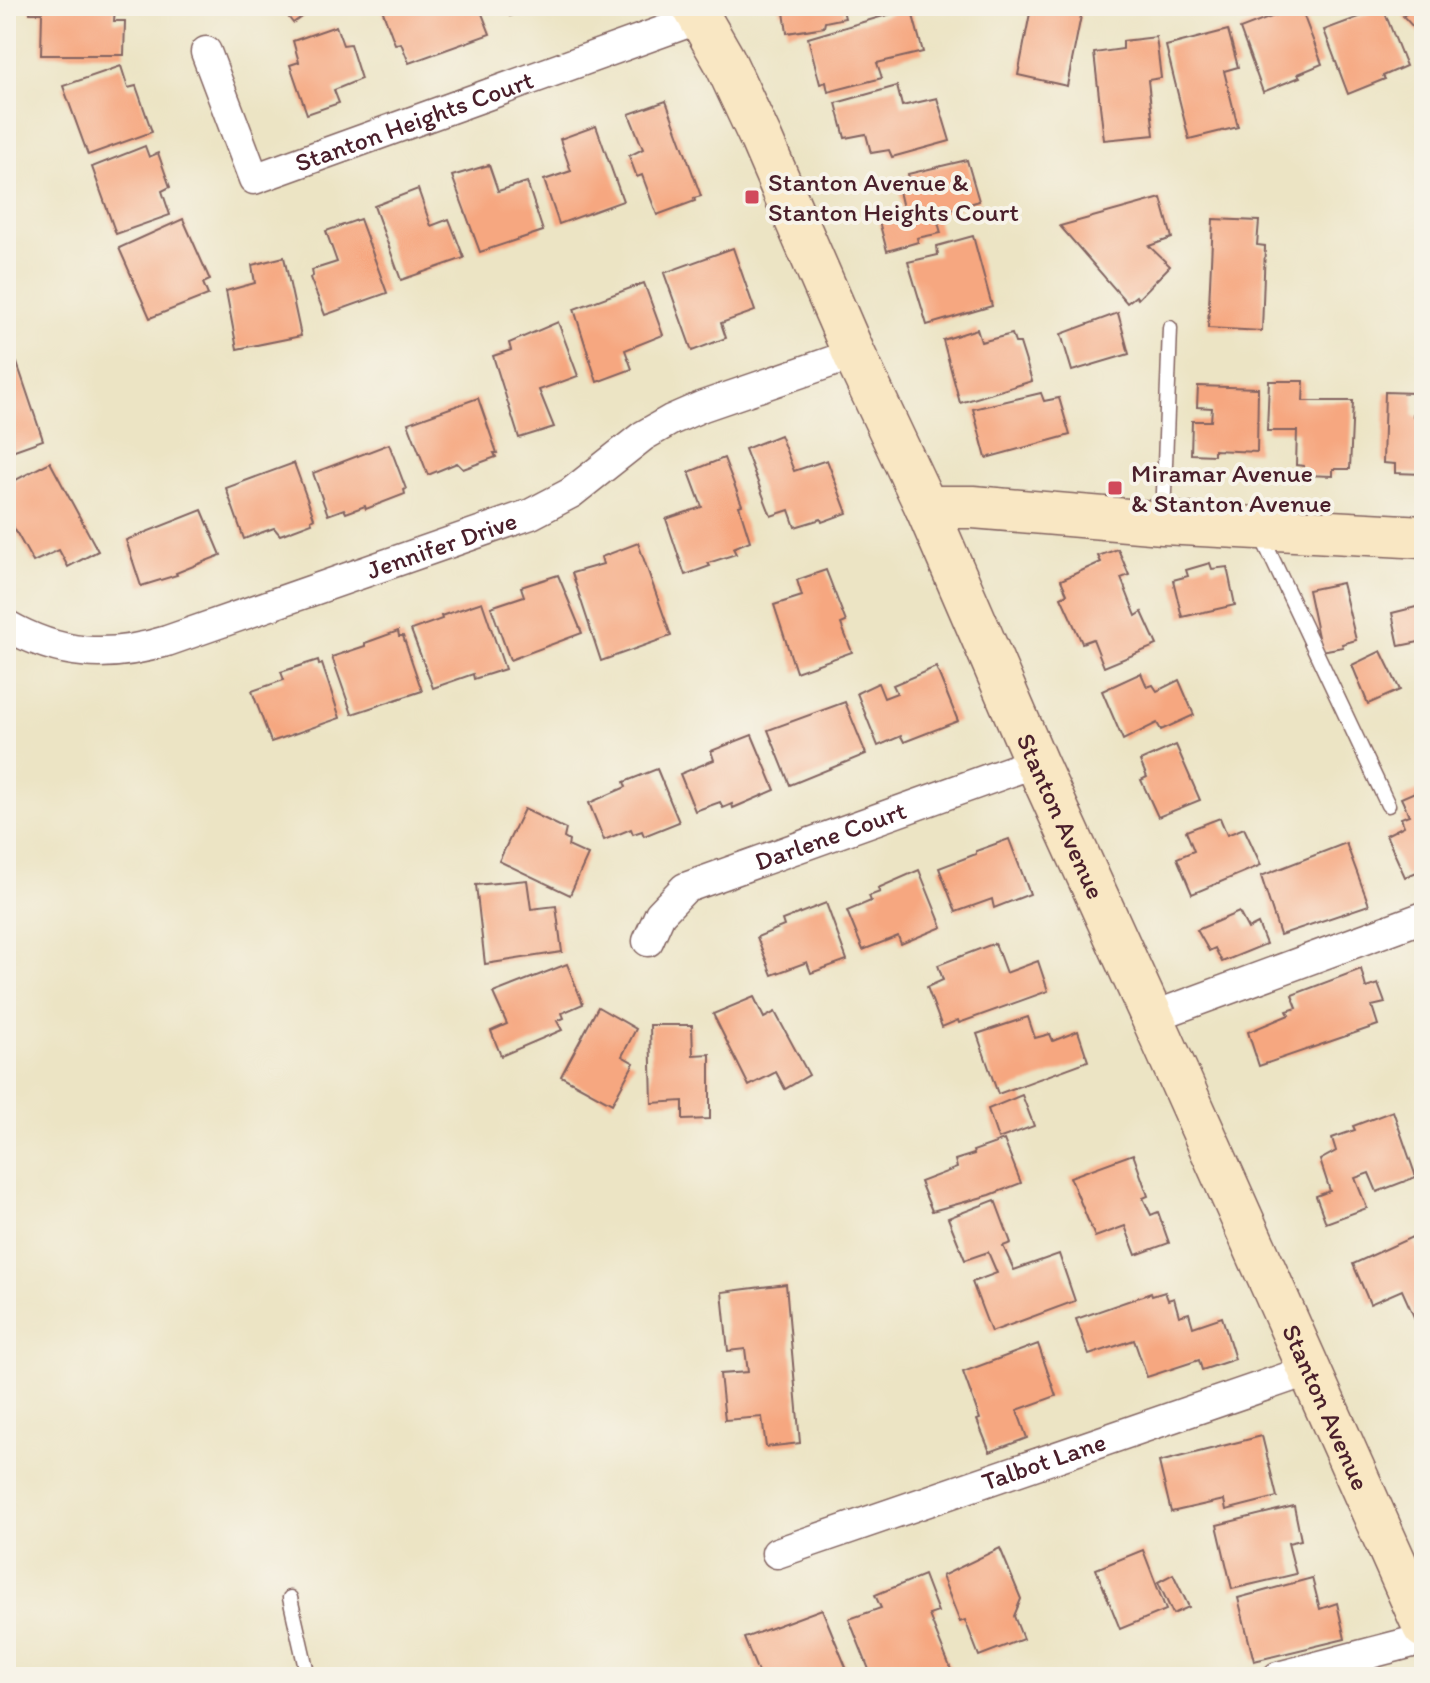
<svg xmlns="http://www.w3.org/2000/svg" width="1430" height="1683" font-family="Itim,sans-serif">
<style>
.building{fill:#f6a780}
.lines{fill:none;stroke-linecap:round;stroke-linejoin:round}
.lane-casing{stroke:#836461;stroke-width:17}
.street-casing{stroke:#836461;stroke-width:33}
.secondary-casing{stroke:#836461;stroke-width:45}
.lane{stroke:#fff;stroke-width:14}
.street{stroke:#fff;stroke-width:30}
.secondary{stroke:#f9e7c3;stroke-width:42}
.poi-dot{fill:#d1495b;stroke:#f7f3e8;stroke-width:3}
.labels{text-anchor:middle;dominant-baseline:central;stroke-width:8;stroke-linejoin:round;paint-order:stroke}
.street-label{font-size:26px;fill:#4a1f2b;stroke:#f7f3e8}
.poi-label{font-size:26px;fill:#4a1f2b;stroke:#f7f3e8;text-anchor:start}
</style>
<rect width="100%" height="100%" fill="#f7f3e8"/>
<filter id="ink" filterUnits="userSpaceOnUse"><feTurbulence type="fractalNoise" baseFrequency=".0125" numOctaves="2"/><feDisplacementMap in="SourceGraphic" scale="16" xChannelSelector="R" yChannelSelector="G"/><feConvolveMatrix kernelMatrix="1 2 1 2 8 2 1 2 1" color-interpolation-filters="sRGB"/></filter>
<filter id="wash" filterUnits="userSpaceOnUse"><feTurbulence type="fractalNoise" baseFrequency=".006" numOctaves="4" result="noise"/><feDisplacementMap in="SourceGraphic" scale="32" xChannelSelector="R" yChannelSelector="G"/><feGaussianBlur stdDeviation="1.8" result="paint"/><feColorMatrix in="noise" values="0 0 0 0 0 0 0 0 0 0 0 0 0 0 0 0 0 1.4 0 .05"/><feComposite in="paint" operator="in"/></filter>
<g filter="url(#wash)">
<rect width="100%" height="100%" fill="#ece4c4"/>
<g id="blocks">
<g class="building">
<polygon points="30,6 115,8 114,21 125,21 124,55 41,55 42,13 30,13"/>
<polygon points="280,6 317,6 293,23"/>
<polygon points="391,6 479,6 490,34 409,63 401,43 395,44 382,9"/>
<polygon points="506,6 559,6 559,7 541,13 538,7 510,16"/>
<polygon points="779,6 842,6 845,18 825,22 824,27 787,33 784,12 780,13"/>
<polygon points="1046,6 1083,6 1067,86 1018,75 1031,8 1045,11"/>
<polygon points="1300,6 1322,64 1298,74 1300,77 1263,92 1240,29"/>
<polygon points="1416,6 1424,6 1424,39 1403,16"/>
<polygon points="911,8 923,52 877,63 882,78 828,92 826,82 820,84 808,38"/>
<polygon points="1383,8 1406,66 1383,76 1385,79 1348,94 1324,30"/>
<polygon points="336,26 343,45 350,44 361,79 334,90 339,103 307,114 290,65 299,62 293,41"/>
<polygon points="1228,30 1238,67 1224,71 1238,127 1189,139 1166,46"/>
<polygon points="1156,37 1161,78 1148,80 1154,135 1104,140 1094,53 1123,49 1123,41"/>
<polygon points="121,66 128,88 136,86 152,132 88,155 63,86"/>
<polygon points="897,86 902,106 937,98 950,141 892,157 889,150 871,153 866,134 845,138 836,103"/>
<polygon points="666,101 701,196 694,198 695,201 657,215 642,175 637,177 629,156 643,149 629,114"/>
<polygon points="596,126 623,201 559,224 544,180 571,171 560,139"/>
<polygon points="145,146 149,157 158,153 170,187 162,191 170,215 116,234 92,167"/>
<polygon points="967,160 979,201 936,215 941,233 917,238 918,242 887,251 877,214 903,208 898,187 910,184 908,174"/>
<polygon points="489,165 498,191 527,182 543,231 480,252 452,176"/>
<polygon points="418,189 431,226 449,219 464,258 401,280 374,206"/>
<polygon points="1161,198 1172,238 1149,246 1170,266 1138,299 1136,296 1127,303 1060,226"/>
<polygon points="183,219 210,280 203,283 208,295 150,318 119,248"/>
<polygon points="360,219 387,293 325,315 310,278 313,276 312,270 337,262 326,231"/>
<polygon points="1213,219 1259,221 1257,245 1265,246 1262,331 1208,328"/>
<polygon points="973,236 992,306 927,325 908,262 938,255 937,246"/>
<polygon points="733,248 755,311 721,323 726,338 692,351 664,273"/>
<polygon points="284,257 301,336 237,349 226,291 255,283 252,265"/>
<polygon points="644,283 663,335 625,350 632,369 597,382 574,309"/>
<polygon points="1118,313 1129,354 1072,371 1061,334"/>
<polygon points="558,322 578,376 539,390 554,427 519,438 493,356 511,350 509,343"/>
<polygon points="977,329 981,342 1012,334 1015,343 1020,343 1032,381 960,403 943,340"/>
<polygon points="17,363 43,440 6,453 6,367"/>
<polygon points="1269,381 1304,381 1303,401 1353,401 1350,469 1333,469 1333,476 1304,475 1304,466 1296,465 1297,431 1267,431"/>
<polygon points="1198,386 1258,388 1257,452 1214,450 1214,455 1191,454 1192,421 1211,421 1212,408 1197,407"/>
<polygon points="1385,392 1414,393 1413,416 1424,417 1424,474 1395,473 1395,464 1383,463"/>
<polygon points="1041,393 1044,401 1059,398 1070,435 986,458 973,409"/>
<polygon points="478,398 497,453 494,453 496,457 463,469 457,463 428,475 408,423"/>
<polygon points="780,435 794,471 827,460 847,513 822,522 821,519 795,527 789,510 771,516 745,449"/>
<polygon points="389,444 406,489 404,490 405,494 366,509 365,506 346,513 344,509 328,515 313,473"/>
<polygon points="724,458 742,505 739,506 750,541 733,548 736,554 708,563 710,566 685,575 666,519 702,507 689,472"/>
<polygon points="50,462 98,551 68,567 59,550 33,562 10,521 6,524 6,485"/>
<polygon points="294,463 314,518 311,520 312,523 280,535 274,528 244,539 226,488"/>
<polygon points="202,510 221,555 176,573 177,575 141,586 126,540"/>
<polygon points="638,543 671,636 601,661 572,573 603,564 601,557"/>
<polygon points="1118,549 1129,575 1121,578 1136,616 1142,612 1157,645 1104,667 1093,639 1082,643 1061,597 1067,594 1061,580 1101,562 1098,556"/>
<polygon points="1210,563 1212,569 1227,567 1235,605 1182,617 1173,580 1188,576 1186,570"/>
<polygon points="826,570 846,622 841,624 852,652 796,672 774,605 802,596 797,580"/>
<polygon points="558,575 582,633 510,660 491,607 524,596 521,587"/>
<polygon points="1342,583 1356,640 1342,644 1343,647 1321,651 1308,590"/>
<polygon points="482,602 505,669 474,679 473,674 433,688 411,630 442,619 441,616"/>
<polygon points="1424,605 1424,641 1399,646 1392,613"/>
<polygon points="398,631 399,636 403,636 422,691 352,714 332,657 365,646 365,643"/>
<polygon points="1381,651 1400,690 1368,704 1352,665"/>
<polygon points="318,660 319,665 322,664 340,718 271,742 252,691 284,680 281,672"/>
<polygon points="936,667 958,721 904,742 901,736 878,746 857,693 878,683 884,698 897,693 893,685"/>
<polygon points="1141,673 1147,687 1153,685 1157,691 1179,680 1194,715 1161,730 1157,723 1123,740 1102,691"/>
<polygon points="845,702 866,754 790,785 768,730"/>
<polygon points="752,735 775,790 733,808 732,804 723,808 720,802 695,811 680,774 714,760 711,751"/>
<polygon points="1176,745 1200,800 1158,817 1141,780 1147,777 1140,761"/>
<polygon points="657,769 679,822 644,836 642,831 633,834 631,829 604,840 589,803 626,787 624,782"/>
<polygon points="1424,788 1424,869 1405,877 1386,835 1404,826 1401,818 1409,815 1401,798"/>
<polygon points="524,809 566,829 564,838 569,841 568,846 588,855 570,895 499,861"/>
<polygon points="1220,818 1227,835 1244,828 1261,865 1192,894 1177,858 1194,851 1186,831"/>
<polygon points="1009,839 1030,894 994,908 992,899 956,912 939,868 976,854 976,851"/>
<polygon points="1346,843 1369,905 1280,935 1261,876"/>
<polygon points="919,870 942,927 901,944 898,936 863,950 847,911 871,901 869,896 880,892 878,888"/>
<polygon points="527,880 531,909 556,906 562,952 485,964 476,885"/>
<polygon points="826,903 847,960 811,973 807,962 772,975 757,937 784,926 782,920"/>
<polygon points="1239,912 1248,929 1258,924 1266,944 1222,962 1215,948 1209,951 1197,930"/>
<polygon points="995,943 1006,973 1038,961 1048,991 959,1023 958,1020 942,1027 927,987 943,980 938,965"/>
<polygon points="567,964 583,1004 562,1013 564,1018 557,1021 562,1030 501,1056 491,1031 507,1024 493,993"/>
<polygon points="1361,969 1366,988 1378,984 1385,1003 1372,1006 1378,1025 1259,1066 1248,1032 1289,1015 1287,1011 1297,1008 1292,995"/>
<polygon points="754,997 764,1018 775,1012 809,1075 785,1089 776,1072 749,1086 713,1014"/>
<polygon points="598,1007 636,1029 622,1056 634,1063 612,1104 561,1076"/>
<polygon points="1028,1017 1035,1038 1050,1034 1053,1041 1078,1031 1088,1061 998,1094 977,1034"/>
<polygon points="650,1025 692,1025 693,1055 710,1054 710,1119 683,1120 683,1101 652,1103"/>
<polygon points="1022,1095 1034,1126 998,1139 988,1109"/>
<polygon points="1393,1111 1416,1177 1377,1192 1369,1173 1355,1178 1367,1208 1326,1223 1316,1196 1330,1191 1320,1160 1336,1151 1332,1138 1355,1130 1353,1126"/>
<polygon points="1004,1140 1021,1183 990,1195 932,1211 920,1182 957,1168 955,1160 974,1154 973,1151"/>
<polygon points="1133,1154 1148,1196 1143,1198 1151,1215 1158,1212 1169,1243 1136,1255 1125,1226 1095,1237 1070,1177"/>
<polygon points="995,1200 1011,1243 1003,1246 1014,1270 1059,1254 1075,1301 991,1332 972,1282 997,1273 988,1252 965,1260 948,1218"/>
<polygon points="1412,1237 1421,1255 1424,1254 1424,1323 1418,1326 1402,1290 1370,1304 1353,1264"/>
<polygon points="786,1284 800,1443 766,1447 762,1417 725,1420 720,1374 748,1372 745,1349 728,1351 722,1292"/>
<polygon points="1165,1292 1168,1300 1174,1298 1179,1316 1189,1313 1193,1327 1222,1317 1235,1359 1202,1370 1199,1360 1147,1377 1134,1340 1089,1355 1076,1319 1151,1293 1152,1296"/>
<polygon points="1038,1344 1056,1396 1017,1410 1027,1438 990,1452 977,1420 980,1419 963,1372"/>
<polygon points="1262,1436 1277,1497 1226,1510 1224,1500 1171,1512 1159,1462"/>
<polygon points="1294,1506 1301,1540 1288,1543 1296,1574 1232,1589 1217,1525"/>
<polygon points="1000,1548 1021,1599 1014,1616 1023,1639 979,1656 965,1620 960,1622 942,1576"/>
<polygon points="1143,1550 1166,1610 1120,1629 1096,1569"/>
<polygon points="1173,1574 1189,1607 1173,1614 1158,1582"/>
<polygon points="924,1575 938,1612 929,1615 952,1672 954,1672 957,1677 917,1677 916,1674 910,1677 872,1677 849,1619 881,1608 875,1595"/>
<polygon points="1312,1578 1320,1609 1337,1603 1345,1639 1254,1661 1238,1598"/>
<polygon points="822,1609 850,1677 760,1677 744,1638"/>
</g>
</g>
</g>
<g filter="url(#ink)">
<use href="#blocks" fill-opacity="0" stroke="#836461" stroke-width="2"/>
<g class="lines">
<defs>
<g id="lane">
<polyline points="1163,519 1170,328"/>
<polyline points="1261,535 1388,805"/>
<polyline points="290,1598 308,1677"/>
</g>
<g id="street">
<path id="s1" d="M 206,52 L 254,179 L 700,18"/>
<path id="s2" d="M 6,625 C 60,656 108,659 167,641 L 531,514 L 571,493 L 643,436 L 671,420 L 703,406 L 854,354"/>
<path id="s3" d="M 648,941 L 660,914 L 685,888 L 1036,762"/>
<polyline points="1152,1017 1424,917"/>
<path id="s4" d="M 777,1553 L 1310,1370"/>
<polyline points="1278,1677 1424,1639"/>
</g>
<g id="secondary">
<path id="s5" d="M 693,6 L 724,60 L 761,139 L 854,354 L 926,507 L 1036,762 L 1162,1039 L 1424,1627"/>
<polyline points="926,507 973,507 1163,523 1424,537"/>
</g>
</defs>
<use href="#lane" class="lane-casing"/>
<use href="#street" class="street-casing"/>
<use href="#secondary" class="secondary-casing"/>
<use href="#lane" class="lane"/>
<use href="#street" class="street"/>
<use href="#secondary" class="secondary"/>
</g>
</g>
<g class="poi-dot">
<rect x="744" y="189" width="16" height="16" rx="4"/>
<rect x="1107" y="480" width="16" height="16" rx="4"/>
</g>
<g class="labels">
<g class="street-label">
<text stroke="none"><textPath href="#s1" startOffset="306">Stanton Heights Court</textPath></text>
<text stroke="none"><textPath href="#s2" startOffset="458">Jennifer Drive</textPath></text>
<text stroke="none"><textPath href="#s5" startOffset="890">Stanton Avenue</textPath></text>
<text stroke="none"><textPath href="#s3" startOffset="220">Darlene Court</textPath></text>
<text stroke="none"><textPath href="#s5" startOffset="1538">Stanton Avenue</textPath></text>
<text stroke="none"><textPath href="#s4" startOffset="282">Talbot Lane</textPath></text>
</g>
<g class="poi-label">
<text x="768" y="182">Stanton Avenue &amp;<tspan x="768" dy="30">Stanton Heights Court</tspan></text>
<text x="1131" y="473">Miramar Avenue<tspan x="1131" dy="30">&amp; Stanton Avenue</tspan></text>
</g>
</g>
<rect width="1430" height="1683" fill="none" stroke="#f7f3e8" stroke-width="32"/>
</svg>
